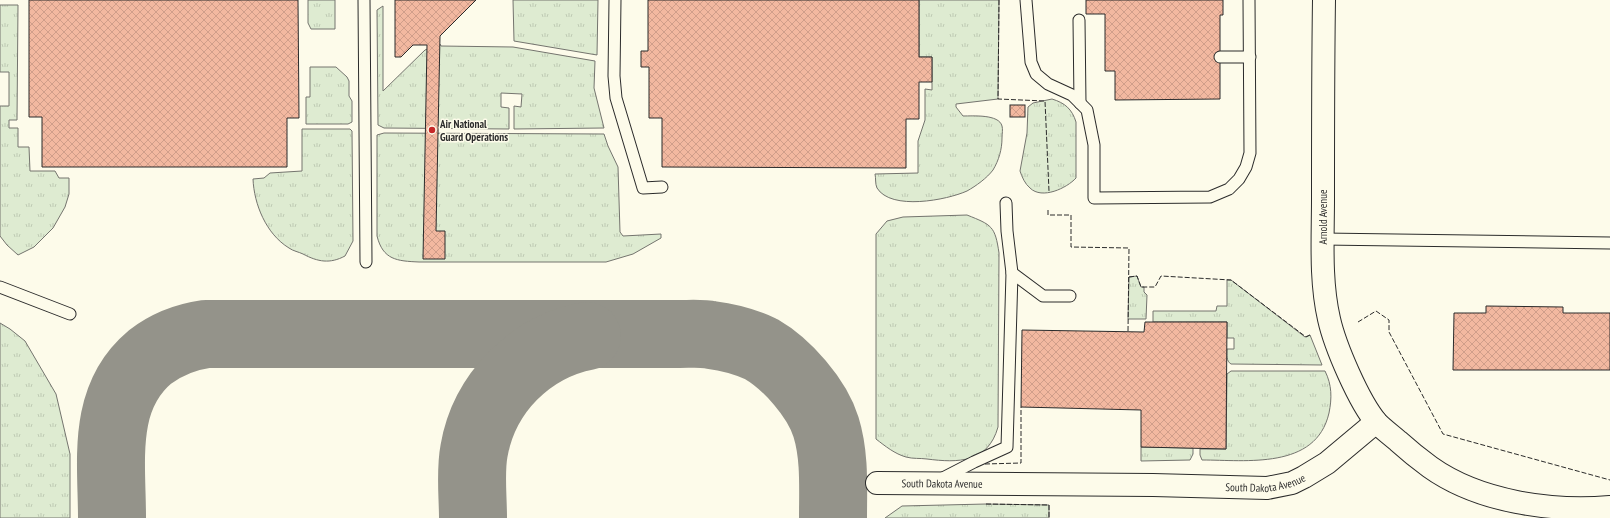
<svg xmlns="http://www.w3.org/2000/svg" width="1610" height="518" font-family="'PT Sans Narrow',sans-serif">
<style>
.grass{fill:url(#grass-tufts);stroke:#74746e}
.lines{fill:none;stroke-linecap:round;stroke-linejoin:round}
.taxiway{stroke:#94938a;stroke-width:68}
.building{fill:url(#building-cross-hatch);stroke:#2b2b2b}
.lane-casing{stroke:#2b2b2b;stroke-width:13}
.street-casing{stroke:#2b2b2b;stroke-width:24}
.lane{stroke:#fdfbea;stroke-width:11}
.street{stroke:#fdfbea;stroke-width:22}
.fence{stroke:#2b2b2b;stroke-width:1;stroke-dasharray:5 2;stroke-linecap:butt}
.poi-dot{fill:#c62828;stroke:#fdfbea;stroke-width:1.5}
.labels{text-anchor:middle;dominant-baseline:central;stroke-width:3;stroke-linejoin:round;paint-order:stroke}
.poi-label{font-size:11px;font-weight:bold;fill:#2b2b2b;stroke:#fdfbea;text-anchor:start}
.street-label{font-size:11px;fill:#2b2b2b;stroke:#fdfbea}
</style>
<defs>
<pattern id="grass-tufts" width="24" height="20" patternUnits="userSpaceOnUse"><rect width="24" height="20" fill="#deebd1"/><path d="M3 7l-1-3M5 7V3M7 7l1-3M15 17l-1-3M17 17v-4M19 17l1-3" fill="none" stroke="#bfcab4"/></pattern>
<pattern id="building-cross-hatch" width="8" height="8" patternUnits="userSpaceOnUse"><rect width="8" height="8" fill="#f2b8a0"/><path d="M0 0l8 8M0 8l8-8" fill="none" stroke="#d09e8a"/></pattern>
</defs>
<rect width="100%" height="100%" fill="#fdfbea"/>
<g class="grass">
<polygon points="308,0 335,0 335,29 311,29 308,23"/>
<polygon points="513,0 598,0 597,55 514,41"/>
<path d="M 919,0 L 999,0 L 998,99 L 956,104 L 956,107 L 963,116 C 973,116 999,114 1002,126 C 1003,129 1002,134 1002,138 C 1002,149 999,160 993,170 C 987,178 976,186 967,191 C 947,200 891,211 877,188 C 875,184 876,178 875,174 L 918,173 L 918,141 L 925,120 L 925,89 L 932,90 L 932,57 L 919,57 Z"/>
<polygon points="0,5 18,5 17,120 9,120 9,128 18,128 18,147 29,147 30,171 55,171 59,178 69,178 69,194 65,207 53,228 34,247 18,255 7,245 0,236 0,106 9,106 9,72 0,72"/>
<polygon points="383,6 383,91 425,50 440,44 441,46 513,47 595,61 594,88 604,128 514,129 514,106 521,107 522,94 501,93 501,107 509,108 509,129 384,128 378,125 377,10"/>
<polygon points="310,67 336,67 347,77 349,81 349,96 352,101 352,122 348,124 306,124 306,97 310,97"/>
<path d="M 1052,99 C 1065,103 1072,109 1076,122 L 1076,178 C 1067,188 1042,200 1030,188 C 1025,184 1022,177 1020,171 L 1027,133 L 1028,107 L 1033,103 Z"/>
<path d="M 302,129 L 350,129 L 352,131 L 353,241 L 345,256 C 330,264 318,262 303,254 C 299,252 293,251 289,248 C 266,234 254,204 253,179 L 264,178 L 270,173 L 302,171 Z"/>
<path d="M 384,133 L 604,134 L 608,146 L 618,167 L 620,232 L 623,236 L 661,234 L 661,238 L 633,254 L 606,262 L 419,262 C 397,261 383,260 377,236 L 377,135 Z"/>
<path d="M 967,215 C 992,225 995,226 999,253 L 998,427 C 988,463 958,463 927,459 C 920,458 913,459 906,457 C 895,454 885,446 876,439 L 876,234 L 887,221 L 903,217 Z"/>
<polygon points="1137,276 1141,287 1144,287 1144,292 1147,295 1146,319 1128,319 1129,277"/>
<path d="M 1227,280 L 1231,280 L 1305,337 L 1310,335 L 1322,365 L 1231,364 C 1226,361 1227,355 1227,349 L 1234,349 L 1234,338 L 1227,338 L 1227,322 L 1153,322 L 1153,311 L 1216,311 L 1217,306 L 1227,306 Z"/>
<polygon points="0,323 10,329 25,341 56,394 70,454 70,518 0,518"/>
<path d="M 1231,371 L 1325,371 C 1332,385 1332,398 1329,413 C 1316,470 1246,460 1202,460 L 1200,455 L 1200,449 L 1226,449 L 1227,374 Z"/>
<polygon points="1141,447 1193,448 1193,454 1190,460 1141,461"/>
<polygon points="986,504 1049,505 1049,518 885,518 902,506"/>
</g>
<g class="lines">
<g class="taxiway">
<path d="M 112,518 C 112,461 101,398 150,357 C 167,344 185,337 206,334 L 680,334 C 690,334 701,333 711,335 C 727,337 746,342 761,349 C 787,364 817,398 826,427 C 835,456 833,488 833,518"/>
<path d="M 473,518 C 473,496 470,472 474,451 C 484,393 530,347 587,336"/>
</g>
</g>
<g class="building">
<polygon points="29,0 298,0 299,118 287,118 287,167 42,167 42,117 29,117"/>
<polygon points="395,0 476,0 440,36 436,231 445,231 445,259 423,259 427,45 413,45 401,57 395,57"/>
<polygon points="648,0 919,0 919,57 932,57 932,82 919,82 919,119 906,119 906,168 662,167 662,118 649,118 649,67 641,67 641,51 648,51"/>
<polygon points="1086,0 1223,0 1223,15 1220,15 1220,99 1115,100 1115,71 1105,71 1105,14 1086,14"/>
<rect x="1010" y="105" width="15" height="12"/>
<polygon points="1486,306 1563,307 1563,313 1610,313 1610,370 1453,370 1454,313 1486,313"/>
<polygon points="1145,322 1227,322 1226,449 1141,447 1141,410 1021,407 1022,330 1144,332"/>
</g>
<g class="lines">
<defs>
<g id="lane">
<polyline points="364,0 366,262"/>
<polyline points="615,0 614,76 616,98 643,188 662,187"/>
<polyline points="1026,0 1031,62 1036,74 1048,84 1072,95 1087,110 1094,145 1094,198 1210,197 1229,189 1239,179 1246,167 1250,153 1249,0"/>
<polyline points="1079,20 1080,103"/>
<polyline points="1220,57 1250,57"/>
<polyline points="1006,203 1007,231 1012,273 1043,296 1070,296"/>
<polyline points="1323,239 1610,243"/>
<polyline points="0,287 70,314"/>
<polyline points="941,479 974,462 1007,447 1012,273"/>
</g>
<g id="street">
<path d="M 1324,0 C 1323,66 1323,132 1323,198 C 1323,238 1320,280 1329,319 C 1335,346 1359,402 1377,423 C 1383,429 1391,435 1398,441 C 1408,450 1419,459 1430,467 C 1479,502 1552,512 1610,507"/>
<path id="s1" d="M 877,483 L 1153,485 L 1267,488 L 1292,483 L 1304,477 L 1327,463 L 1376,422"/>
</g>
</defs>
<use href="#lane" class="lane-casing"/>
<use href="#street" class="street-casing"/>
<use href="#lane" class="lane"/>
<use href="#street" class="street"/>
<g class="fence">
<polyline points="999,0 998,99 1045,101 1049,191"/>
<polyline points="1048,210 1048,215 1071,215 1071,247 1129,248 1128,332"/>
<polyline points="1129,277 1137,276 1141,287 1155,287 1161,276 1231,280 1306,337 1310,335"/>
<polyline points="1358,322 1376,311 1389,320 1389,332 1443,434 1610,480"/>
<polyline points="985,464 1021,463 1021,407"/>
<polyline points="986,504 1049,505 1049,518"/>
</g>
</g>
<circle class="poi-dot" cx="432" cy="130" r="4"/>
<g class="labels">
<g class="poi-label">
<text x="440" y="124">Air National<tspan x="440" dy="13">Guard Operations</tspan></text>
</g>
<g class="street-label">
<text transform="translate(1323 217) rotate(-90)">Arnold Avenue</text>
<text stroke="none"><textPath href="#s1" startOffset="389">South Dakota Avenue</textPath></text>
<text stroke="none"><textPath href="#s1" startOffset="65">South Dakota Avenue</textPath></text>
</g>
</g>
</svg>
